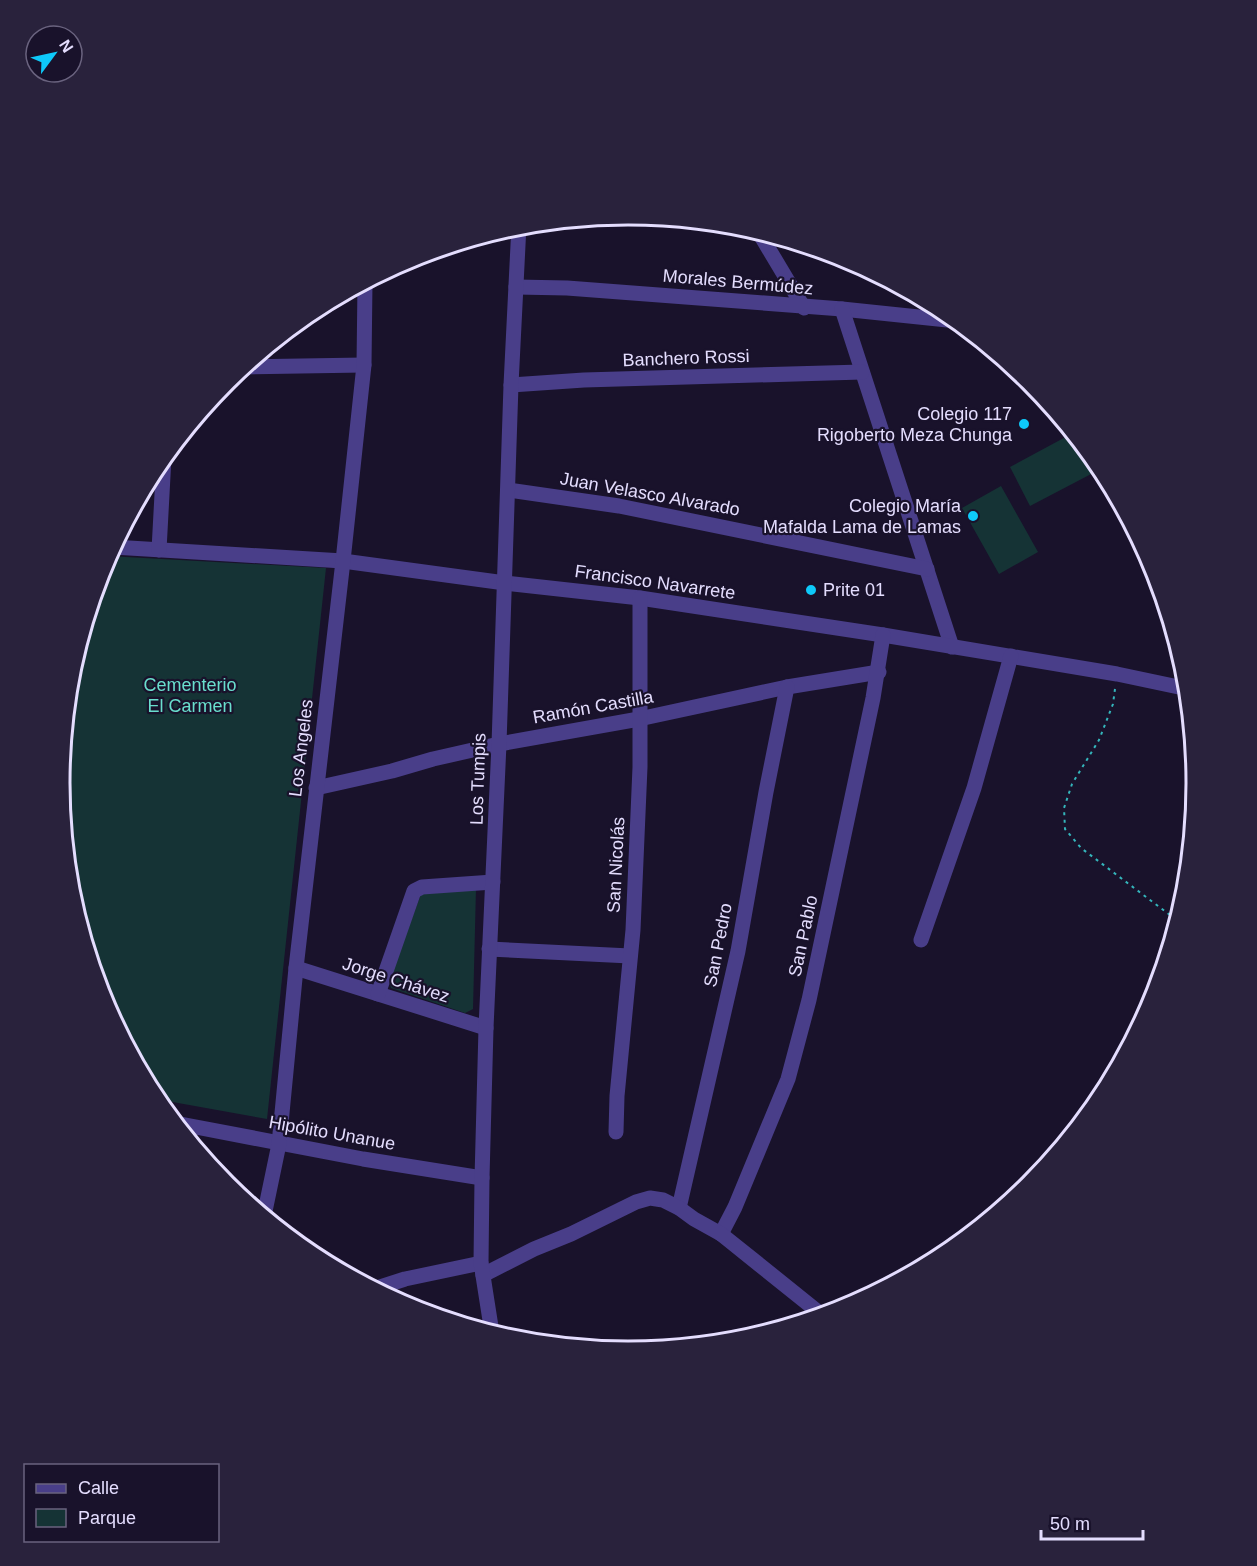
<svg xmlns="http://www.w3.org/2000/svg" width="1257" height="1566" font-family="Helvetica,sans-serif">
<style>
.green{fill:#153335}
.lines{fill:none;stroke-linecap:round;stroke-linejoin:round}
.path{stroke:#34b5bb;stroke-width:2;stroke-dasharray:3 4.5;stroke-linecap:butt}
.minor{stroke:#493e89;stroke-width:15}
.poi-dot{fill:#0ec9f9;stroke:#19122b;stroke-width:2}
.labels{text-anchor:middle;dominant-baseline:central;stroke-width:4.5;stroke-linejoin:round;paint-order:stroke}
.street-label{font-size:18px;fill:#e4ddfe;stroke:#19122b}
.poi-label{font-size:18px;fill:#e4ddfe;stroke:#19122b;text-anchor:end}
.park-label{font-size:18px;fill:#69decd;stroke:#19122b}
.rim{fill:none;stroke:#e4ddfe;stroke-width:3}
</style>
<rect width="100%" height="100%" fill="#19122b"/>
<g class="green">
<polygon points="1073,433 1095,472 1030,506 1010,467"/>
<polygon points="1001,486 1038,552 999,574 962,508"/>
<polygon points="108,556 326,568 267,1119 156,1099 103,1000 71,894 60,783 71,672 103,565"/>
<polygon points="476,888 473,1009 465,1013 391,988 389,980 421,894"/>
</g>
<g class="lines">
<polyline class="path" points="1115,689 1113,704 1099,740 1072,784 1064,808 1065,829 1081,848 1178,921"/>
<g class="minor">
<polyline points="758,231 804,308"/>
<polyline points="516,287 567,288 842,309 957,321"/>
<polyline points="842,309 952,647"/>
<polyline points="244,367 364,365"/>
<polyline points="511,385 584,380 862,372"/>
<polyline points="508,490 619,506 927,569"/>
<polyline points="113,547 343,561 505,583 640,598 883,635 1117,674 1188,689"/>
<polyline points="159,550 164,457"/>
<polyline points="316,788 392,771 433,759 499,744 639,719 787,687 879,672"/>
<polyline points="921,940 974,788 1011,656"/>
<polyline points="489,949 630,956"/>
<polyline points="296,968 486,1028"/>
<polyline points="378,994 414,891 422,887 493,882"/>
<polyline points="175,1123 363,1159 482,1178"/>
<polyline points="616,1132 617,1096 633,930 640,767 640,598"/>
<polyline points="679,1208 738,951 766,792 787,687"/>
<polyline points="264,1216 279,1144 296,968 343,561 364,365 365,283"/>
<polyline points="721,1234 735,1207 788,1079 809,1000 873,698 883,635"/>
<polyline points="483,1275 534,1249 571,1234 636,1202 650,1198 663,1200 679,1208 694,1219 721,1234 822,1315"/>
<polyline points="374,1289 405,1279 481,1263"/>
<polyline points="492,1333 481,1263 482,1178 486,1028 499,744 511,385 519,225"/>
<polyline points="618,1351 638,1348 658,1349"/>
</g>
</g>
<g class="poi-dot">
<circle cx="1024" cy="424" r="6"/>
<circle cx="973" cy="516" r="6"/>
<circle cx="811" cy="590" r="6"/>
</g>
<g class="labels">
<g class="street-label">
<text transform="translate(738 282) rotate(5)">Morales Bermúdez</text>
<text transform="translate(686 358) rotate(-2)">Banchero Rossi</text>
<text transform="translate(650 494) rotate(10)">Juan Velasco Alvarado</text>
<text transform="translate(655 582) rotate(8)">Francisco Navarrete</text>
<text transform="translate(593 707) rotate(-10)">Ramón Castilla</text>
<text transform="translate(301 748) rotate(-83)">Los Angeles</text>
<text transform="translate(478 779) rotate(-88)">Los Tumpis</text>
<text transform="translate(616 865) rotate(-87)">San Nicolás</text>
<text transform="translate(803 936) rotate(-78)">San Pablo</text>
<text transform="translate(718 945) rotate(-79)">San Pedro</text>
<text transform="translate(396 980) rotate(18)">Jorge Chávez</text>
<text transform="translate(332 1133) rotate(10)">Hipólito Unanue</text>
</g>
<g class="poi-label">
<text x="1012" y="414">Colegio 117<tspan x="1012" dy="21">Rigoberto Meza Chunga</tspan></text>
<text x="961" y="506">Colegio María<tspan x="961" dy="21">Mafalda Lama de Lamas</tspan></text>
<text x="823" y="590" text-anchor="start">Prite 01</text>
</g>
<g class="park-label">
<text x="190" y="685">Cementerio<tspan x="190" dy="21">El Carmen</tspan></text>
</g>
</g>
<path d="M0 0H1257V1566H0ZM70 783a558 558 0 1 1 1116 0a558 558 0 1 1-1116 0Z" fill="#29223c" fill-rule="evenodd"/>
<path class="rim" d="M70 783a558 558 0 1 1 1116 0a558 558 0 1 1-1116 0Z"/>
<rect x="24" y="1464" width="195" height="78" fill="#19122b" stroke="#6a637f" stroke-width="1.5"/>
<rect x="36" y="1484" width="30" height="9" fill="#493e89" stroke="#6a637f" stroke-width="1.5"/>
<text x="78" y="1494" font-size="18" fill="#e4ddfe">Calle</text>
<rect x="36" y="1509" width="30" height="18" fill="#153335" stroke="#6a637f" stroke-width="1.5"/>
<text x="78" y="1524" font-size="18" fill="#e4ddfe">Parque</text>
<g transform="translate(54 54) rotate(57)"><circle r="28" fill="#19122b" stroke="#6a637f" stroke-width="1.5"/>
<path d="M0-4.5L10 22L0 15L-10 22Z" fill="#0ec9f9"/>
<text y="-9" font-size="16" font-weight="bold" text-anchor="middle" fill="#e4ddfe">N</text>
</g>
<path d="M1041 1530v9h102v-9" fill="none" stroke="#e4ddfe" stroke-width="3"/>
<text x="1050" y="1530" font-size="18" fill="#e4ddfe" stroke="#19122b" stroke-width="4.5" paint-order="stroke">50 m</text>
</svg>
